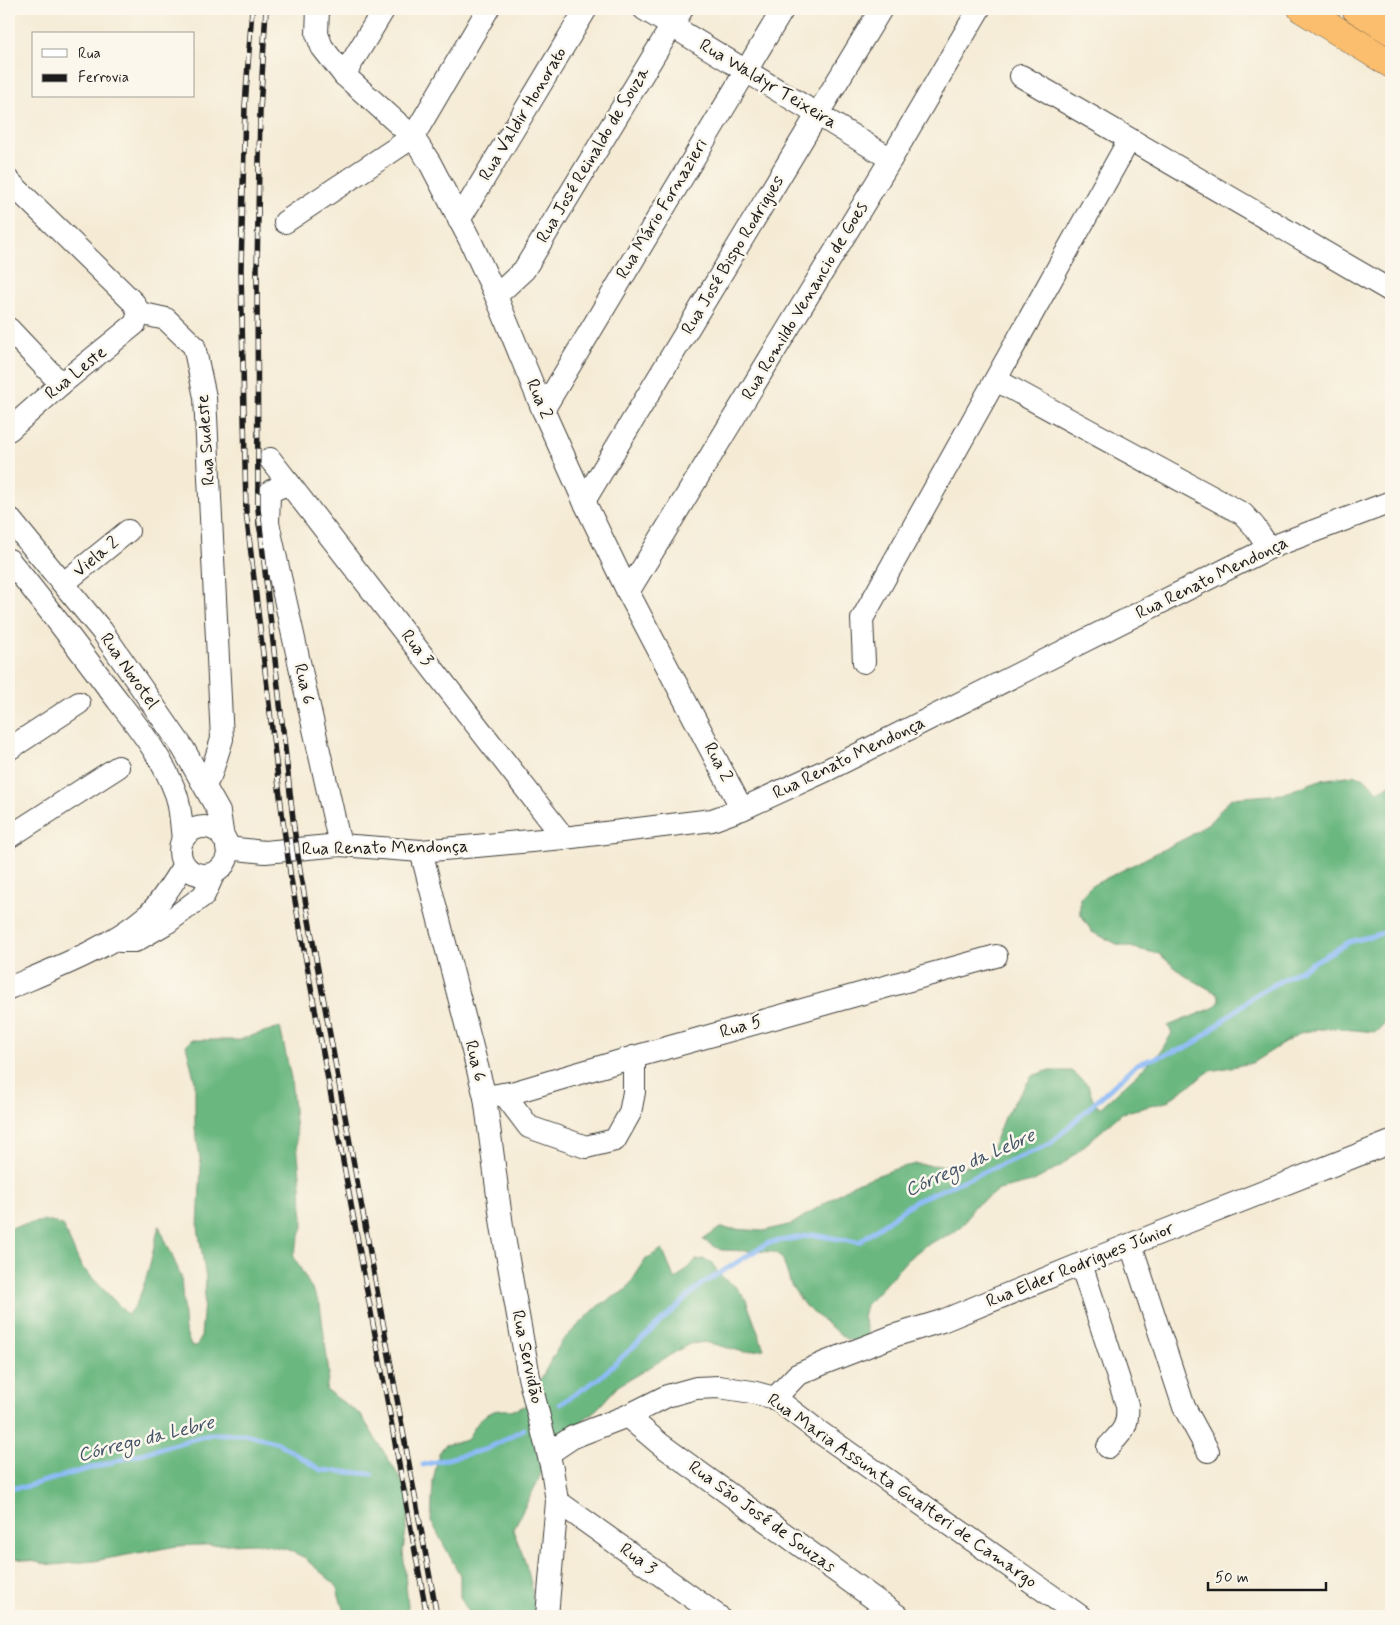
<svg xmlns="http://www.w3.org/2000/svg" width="1400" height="1625" font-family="Mynerve,sans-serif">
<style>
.forest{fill:#6ab780;stroke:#436a4e}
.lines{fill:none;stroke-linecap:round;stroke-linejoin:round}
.stream{stroke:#8bbaf6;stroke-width:5}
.minor-casing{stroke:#3d3b38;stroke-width:24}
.highway-casing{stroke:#3d3b38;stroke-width:29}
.minor{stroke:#fff;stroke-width:22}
.highway{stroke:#fabe6e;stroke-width:28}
.rail-casing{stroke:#1c1c1c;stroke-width:5.5}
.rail{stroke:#fbf7ec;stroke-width:4;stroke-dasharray:11;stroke-linecap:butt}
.labels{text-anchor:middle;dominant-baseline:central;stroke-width:5;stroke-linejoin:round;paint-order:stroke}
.street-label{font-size:18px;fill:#1c1c1c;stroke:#fbf7ec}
.water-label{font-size:19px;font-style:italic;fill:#435368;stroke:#fbf7ec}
</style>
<rect width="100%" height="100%" fill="#fbf7ec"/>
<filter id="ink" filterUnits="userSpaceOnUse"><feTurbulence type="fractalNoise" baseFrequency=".02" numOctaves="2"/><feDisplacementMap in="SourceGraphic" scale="10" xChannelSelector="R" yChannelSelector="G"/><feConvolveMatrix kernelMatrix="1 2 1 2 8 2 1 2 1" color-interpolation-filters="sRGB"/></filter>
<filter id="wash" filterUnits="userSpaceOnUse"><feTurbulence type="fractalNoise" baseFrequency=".0096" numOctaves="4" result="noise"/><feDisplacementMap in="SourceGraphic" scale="20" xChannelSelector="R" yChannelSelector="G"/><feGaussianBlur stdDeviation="1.12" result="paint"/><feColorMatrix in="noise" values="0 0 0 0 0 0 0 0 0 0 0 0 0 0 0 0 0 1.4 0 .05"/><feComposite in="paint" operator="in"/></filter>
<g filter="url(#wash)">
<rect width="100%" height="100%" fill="#f5ebd5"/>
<g class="forest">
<polygon points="1354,775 1363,777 1378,791 1391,784 1391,1011 1384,1024 1376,1032 1331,1028 1302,1032 1252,1063 1210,1071 1166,1102 1122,1113 1061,1166 1032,1182 999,1190 973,1207 965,1222 955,1232 926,1245 908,1259 866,1305 863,1317 869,1336 862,1344 846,1339 805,1306 791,1285 783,1260 775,1252 721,1250 703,1240 720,1228 763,1231 792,1224 856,1183 898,1168 916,1164 960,1167 982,1164 989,1157 1004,1117 1032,1076 1046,1071 1071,1071 1088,1085 1095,1105 1101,1107 1159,1054 1172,1033 1168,1026 1213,1008 1220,1001 1218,994 1184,975 1159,954 1117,944 1092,932 1080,913 1080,898 1091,886 1190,836 1211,821 1231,798 1282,794 1320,780"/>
<path d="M 280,1027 L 291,1078 L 301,1186 L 303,1227 L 293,1255 L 320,1304 L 329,1373 L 326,1390 L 361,1415 L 411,1496 L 403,1551 L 408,1606 L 406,1616 L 345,1616 L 336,1585 L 303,1557 L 287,1549 L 255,1543 L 177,1546 L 94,1561 L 52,1565 L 9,1557 L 9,1228 L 42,1221 L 54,1222 L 63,1226 L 81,1266 L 127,1314 C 143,1306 154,1245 159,1226 L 181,1276 L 185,1331 L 191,1346 L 197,1346 L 201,1337 L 206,1279 L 198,1227 L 201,1164 L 195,1128 L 195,1082 L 186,1045 L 191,1040 L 238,1040 Z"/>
<path d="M 662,1249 L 675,1280 L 696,1260 L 704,1259 L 713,1263 L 718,1274 L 736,1287 L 746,1300 L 764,1349 L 744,1352 L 705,1342 L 689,1344 L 618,1386 L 598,1408 L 551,1447 L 538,1481 L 513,1530 C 526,1562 533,1581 535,1616 L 471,1616 L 460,1597 L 460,1575 L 431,1521 L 433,1481 L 439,1453 L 445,1445 L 467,1440 C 475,1426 482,1412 499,1410 C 512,1409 514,1412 526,1405 L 562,1341 L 598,1306 L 626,1290 L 646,1259 Z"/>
</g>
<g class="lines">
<g class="stream">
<polyline points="560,1404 598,1379 702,1284 768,1243 813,1235 859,1242 915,1201 1050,1144 1137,1064 1191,1046 1254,996 1349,942 1391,931"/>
<polyline points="423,1465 487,1449 524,1429"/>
<polyline points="9,1488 24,1487 211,1434 245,1434 278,1443 321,1470 372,1474"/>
</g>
</g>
</g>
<g filter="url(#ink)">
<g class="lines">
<defs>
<g id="minor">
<polyline points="318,9 317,34 322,47 344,75 413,137 430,163 471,242 496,296 543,410 584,501 628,592 742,809"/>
<polyline points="644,9 891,159"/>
<polyline points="344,75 384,9"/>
<polyline points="1021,76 1391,291"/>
<polyline points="9,181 134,303 139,313"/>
<polyline points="459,220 586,9"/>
<polyline points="285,222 413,137 488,9"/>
<polyline points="496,296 524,270 682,9"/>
<polyline points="139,313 166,319 194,346 205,397 222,739 211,774 205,785"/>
<polyline points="9,329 61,384"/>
<polyline points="996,380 1243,514 1254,526 1269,548"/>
<polyline points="543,410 783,9"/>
<polyline points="9,430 61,384 135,324 139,313"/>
<polyline points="270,459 564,838"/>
<polyline points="289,483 271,491 269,495 268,523 340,845"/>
<polyline points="584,501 881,9"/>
<polyline points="9,518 102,631 183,748 219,812 223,838"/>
<path d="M 9,560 C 44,602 76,645 109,689 C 134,722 162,755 176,794 C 181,808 181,825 183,839"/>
<polyline points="64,583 128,531"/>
<polyline points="628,592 891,159 979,9"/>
<polyline points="864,662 862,619 1129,140"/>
<polyline points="9,749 79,703"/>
<circle cx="204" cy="851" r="24"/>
<polyline points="9,837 118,767"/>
<polyline points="227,848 265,852 340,845 421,851 564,838 712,820 742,809 827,770 1269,548 1391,502"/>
<polyline points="421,851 485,1097 502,1226 529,1377 552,1469 557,1501 547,1616"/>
<polyline points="120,941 135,941 168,922 204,895 214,873"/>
<path d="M 9,988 C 56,968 108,949 148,915 C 160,904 175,879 184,865"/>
<polyline points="504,1094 529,1127 586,1147 615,1140 630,1113 634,1092 634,1057"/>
<polyline points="485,1097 515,1092 634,1057 996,956"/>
<polyline points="1131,1245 1184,1407 1208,1451"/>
<path d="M 1081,1264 L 1127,1405 C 1129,1427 1122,1432 1108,1447"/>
<polyline points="775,1398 797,1375 824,1363 896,1335 942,1321 1096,1258 1391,1142"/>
<polyline points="627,1416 660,1444 898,1616"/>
<polyline points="549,1453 573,1437 627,1416 667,1396 696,1388 719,1387 752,1392 775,1398 818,1431 1080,1616"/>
<polyline points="557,1501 718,1616"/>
</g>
<g id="highway">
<polyline points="1302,9 1391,64"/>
<polyline points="1356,9 1391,31"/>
</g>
</defs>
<use href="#minor" class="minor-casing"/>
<use href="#highway" class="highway-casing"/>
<use href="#minor" class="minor"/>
<use href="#highway" class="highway"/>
<defs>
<g id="rail">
<polyline points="252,9 245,106 241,269 246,512 284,829 291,879 427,1616"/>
<polyline points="266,9 260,111 257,270 258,509 294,828 301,877 437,1616"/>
</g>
</defs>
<use href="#rail" class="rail-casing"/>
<use href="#rail" class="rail"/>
</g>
</g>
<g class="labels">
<g class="street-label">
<text transform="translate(768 84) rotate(31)">Rua Waldyr Teixeira</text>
<text transform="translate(523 114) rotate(-59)">Rua Valdir Honorato</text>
<text transform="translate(593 155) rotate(-59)">Rua José Reinaldo de Souza</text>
<text transform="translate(662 209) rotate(-59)">Rua Mário Fornazieri</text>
<text transform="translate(733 255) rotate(-59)">Rua José Bispo Rodrigues</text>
<text transform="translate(805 301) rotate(-59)">Rua Romildo Venancio de Goes</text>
<text transform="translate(76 373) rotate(-39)">Rua Leste</text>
<text transform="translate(539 399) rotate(67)">Rua 2</text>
<text transform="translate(206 440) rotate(-94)">Rua Sudeste</text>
<text transform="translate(96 557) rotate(-39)">Viela 2</text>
<text transform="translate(1212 578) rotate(-26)">Rua Renato Mendonça</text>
<text transform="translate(417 648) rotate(52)">Rua 3</text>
<text transform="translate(129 671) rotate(55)">Rua Novotel</text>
<text transform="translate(304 684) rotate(77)">Rua 6</text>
<text transform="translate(849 758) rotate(-26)">Rua Renato Mendonça</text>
<text transform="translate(718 762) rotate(62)">Rua 2</text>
<text transform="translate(385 848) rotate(-1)">Rua Renato Mendonça</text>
<text transform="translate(741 1027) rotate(-16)">Rua 5</text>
<text transform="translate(475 1061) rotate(76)">Rua 6</text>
<text transform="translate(1080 1265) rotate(-22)">Rua Elder Rodrigues Júnior</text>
<text transform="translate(527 1357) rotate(78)">Rua Servidão</text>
<text transform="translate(902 1491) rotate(35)">Rua Maria Assunta Gualteri de Camargo</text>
<text transform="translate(762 1517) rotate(36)">Rua São José de Souzas</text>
<text transform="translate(638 1559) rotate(36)">Rua 3</text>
</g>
<g class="water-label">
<text transform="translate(970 1163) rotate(-24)">Córrego da Lebre</text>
<text transform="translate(146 1439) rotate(-14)">Córrego da Lebre</text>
</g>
</g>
<rect width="1400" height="1625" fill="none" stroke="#fbf7ec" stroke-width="30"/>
<rect x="32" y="32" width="162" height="65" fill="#fbf7ec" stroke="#a29f99"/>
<rect x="42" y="49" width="25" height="8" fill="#ffffff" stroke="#a29f99"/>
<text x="78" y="58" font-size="15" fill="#1c1c1c">Rua</text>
<rect x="42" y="74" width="25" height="8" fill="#1c1c1c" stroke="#a29f99"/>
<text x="78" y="82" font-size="15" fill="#1c1c1c">Ferrovia</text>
<path d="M1208 1582v8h118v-8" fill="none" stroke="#1c1c1c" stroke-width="2.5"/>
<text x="1215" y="1582" font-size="15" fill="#1c1c1c" stroke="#fbf7ec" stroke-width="4" paint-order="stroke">50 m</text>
</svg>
